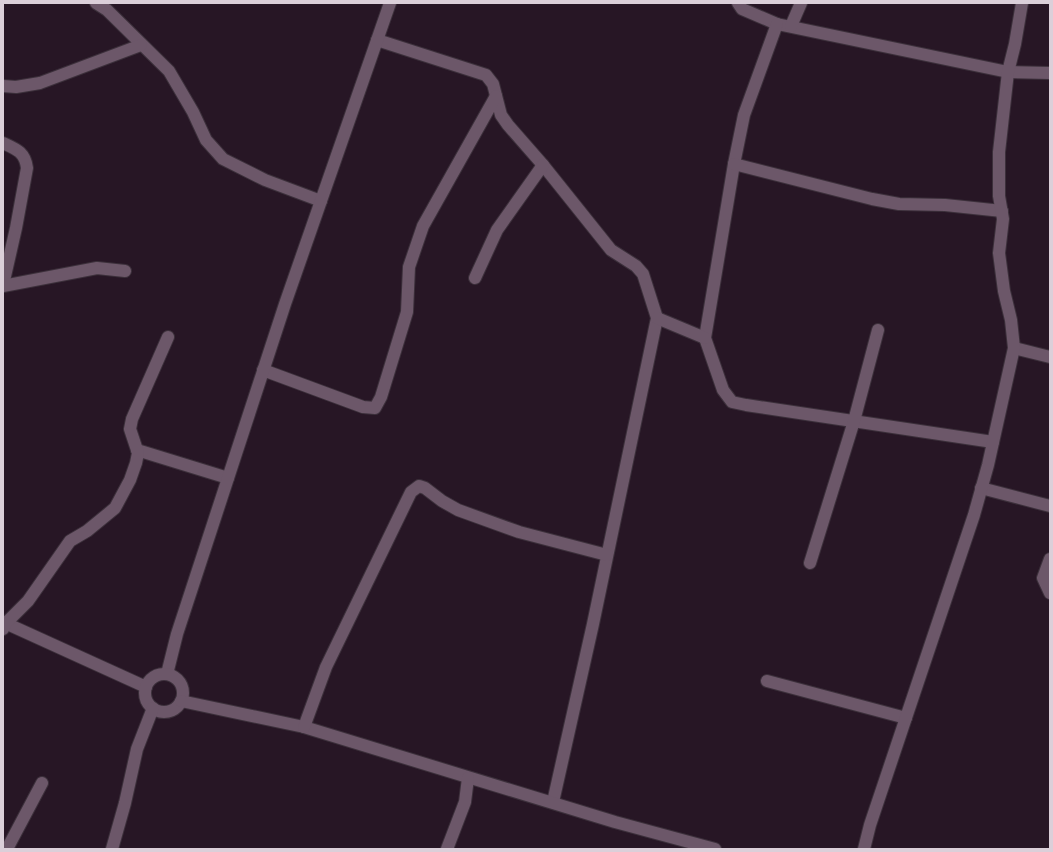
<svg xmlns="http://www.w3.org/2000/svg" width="1053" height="852" font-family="Lato,sans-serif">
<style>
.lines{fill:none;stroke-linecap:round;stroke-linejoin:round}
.minor-casing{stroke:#3c303b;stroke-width:14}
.minor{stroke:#6c5769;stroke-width:12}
</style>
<rect width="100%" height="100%" fill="#271625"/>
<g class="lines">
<g class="minor-casing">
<g id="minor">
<path d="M96 3 107 10 169 71 193 112 206 140 223 159 265 180 321 201"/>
<path d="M738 3 742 9 777 24 1008 72 1050 73"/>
<path d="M777 24 744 115 734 164 705 338 723 390 732 402 746 405 993 442"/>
<path d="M791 26 801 3"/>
<path d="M377 40 486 75 493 84 501 115 508 125 543 165 611 250 636 266 643 274 657 318 593 624 553 802"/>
<path d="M3 86 16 87 40 83 141 45"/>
<path d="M3 143C16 149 25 152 27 168L16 228 3 285"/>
<path d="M734 164 872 199 899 204 945 205 1002 211"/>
<path d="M475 278 497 230 543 165"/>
<path d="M3 286 97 268 125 271"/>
<path d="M657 318 705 338"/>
<path d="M1014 348 1050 357"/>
<path d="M263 370 363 407 375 408 381 397 407 312 409 267 423 226 496 96"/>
<path d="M137 450 228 478"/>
<path d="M981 488 1050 506"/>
<path d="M1050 559 1043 578 1050 593"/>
<path d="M810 563 854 421 878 330"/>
<path d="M3 622 146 687"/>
<path d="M3 629 6 623 28 601 70 541 87 531 115 508 130 480 136 463 138 453 130 429 132 419 168 337"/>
<path d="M167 674 177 634 285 304 390 3"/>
<circle cx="164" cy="693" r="19"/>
<path d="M767 681 906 718"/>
<path d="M181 701 304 727 615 822 715 849"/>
<path d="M304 727 326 667 411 492 419 486 425 488 442 501 458 510 519 532 607 555"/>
<path d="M7 849 42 783"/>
<path d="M112 849 125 803 137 749 153 708"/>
<path d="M447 849 465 802 468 778"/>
<path d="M864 849 870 825 974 515 988 465 1014 348 1011 320 1004 291 999 253 1003 219 999 196V152L1008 72 1015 44 1022 3"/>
</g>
</g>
<use href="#minor" class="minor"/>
</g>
<rect width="1053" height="852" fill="none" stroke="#dbcfd9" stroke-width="8"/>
</svg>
